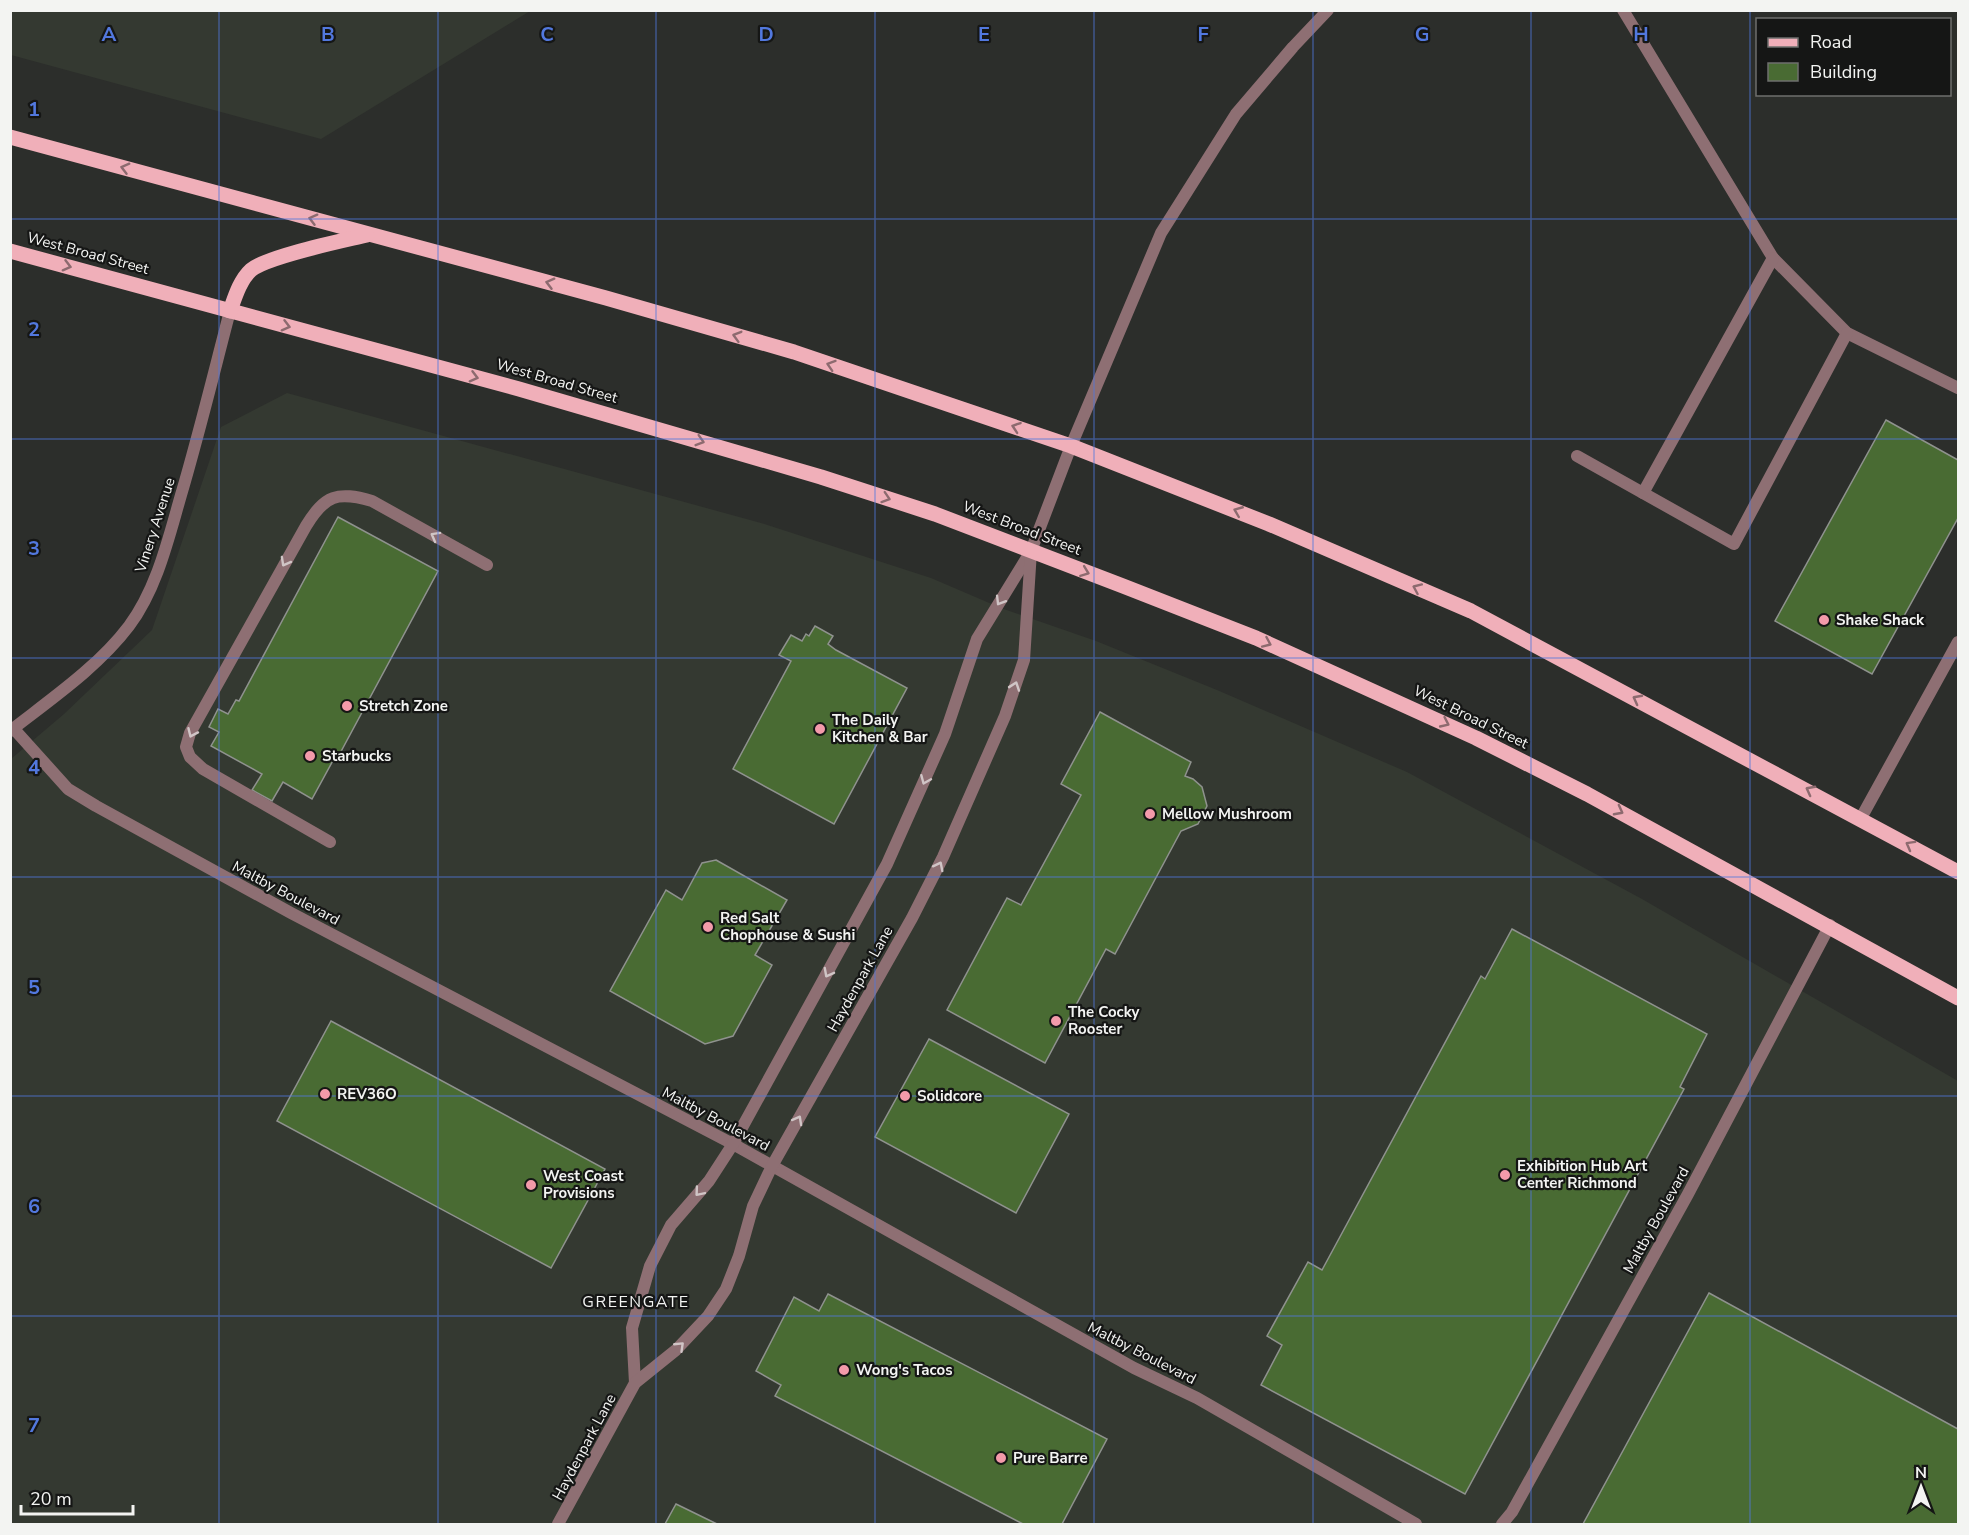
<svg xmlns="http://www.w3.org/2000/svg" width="1969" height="1535" font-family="'Nunito Sans',sans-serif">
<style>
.built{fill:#343931}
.building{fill:#496b33;stroke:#8f928e;stroke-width:1.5}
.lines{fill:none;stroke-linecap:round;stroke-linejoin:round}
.lane{stroke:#8e6f73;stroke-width:12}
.street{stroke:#8e6f73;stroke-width:12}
.primary{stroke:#f0afb9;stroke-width:15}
.oneway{stroke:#8d6a6f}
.oneway2{stroke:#d0c5c6}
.grid{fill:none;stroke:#5278de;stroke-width:1.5;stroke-opacity:0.55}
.poi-dot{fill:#f39aaa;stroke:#151615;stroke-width:2}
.labels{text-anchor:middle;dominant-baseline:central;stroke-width:4.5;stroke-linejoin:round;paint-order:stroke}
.street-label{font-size:15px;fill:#f3f4f2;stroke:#151615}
.poi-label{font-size:15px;font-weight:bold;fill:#f3f4f2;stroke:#151615;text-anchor:start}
.neighbourhood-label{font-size:16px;letter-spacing:1.5px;fill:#f3f4f2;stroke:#151615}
.grid-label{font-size:20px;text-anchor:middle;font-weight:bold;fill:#5278de;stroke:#151615;stroke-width:4.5;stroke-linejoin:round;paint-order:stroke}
</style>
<rect width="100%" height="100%" fill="#2c2e2b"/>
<g class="built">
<path d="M10 11 11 10 530 11 321 139 11 55Z"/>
<path d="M287 393 761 523 931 578 1001 608 1096 641 1217 690 1407 772 1642 899 1958 1081V1524H11V759L64 714 152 630 221 427Z"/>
</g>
<g class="building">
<path d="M1886 420 1958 460V518L1872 674 1775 621Z"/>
<path d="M338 517 438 571 338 757 336 755 312 799 283 782 272 801 252 790 262 774 211 746 219 732 209 727 218 709 228 714 236 700 239 701Z"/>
<path d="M815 626 833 636 828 644 836 650 907 688 834 824 733 769 791 661 779 655 791 635 802 641 806 634 809 636Z"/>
<path d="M1100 712 1191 762 1185 776 1193 779 1202 787 1207 806 1198 824 1181 831 1115 954 1106 949 1045 1063 947 1010 1007 898 1021 905 1081 795 1061 784Z"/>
<path d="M716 860 787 900 755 955 772 965 733 1036 705 1044 610 991 666 890 682 900 702 863Z"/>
<path d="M1512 929 1707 1034 1680 1087 1684 1089 1465 1494 1261 1385 1282 1345 1267 1336 1308 1262 1322 1270 1481 976 1485 979Z"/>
<path d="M331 1021 605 1169 551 1268 277 1121Z"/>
<path d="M929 1039 1069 1114 1016 1213 875 1137Z"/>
<path d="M1709 1293 1958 1429V1524H1583Z"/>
<path d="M828 1294 1107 1439 1062 1524H1023L775 1396 781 1385 756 1371 794 1297 819 1311Z"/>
<path d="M676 1504 717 1524H665Z"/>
</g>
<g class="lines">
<g class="lane">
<path d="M1623 10 1773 258 1847 333 1958 388"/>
<path d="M1071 446 1161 233 1236 114 1293 47 1328 10"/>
<path d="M1577 456 1734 544 1847 333"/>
<path d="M1643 493 1773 258"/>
<path d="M14 729 68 789 96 806 291 913 733 1144 1134 1368 1197 1398 1416 1524"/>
<path d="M1861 818 1958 642"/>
<path d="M330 842 203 769 190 757 186 747 190 733 306 526C325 495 337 491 372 501L487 565"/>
<path d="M1502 1524 1512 1512 1688 1194 1830 925"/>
</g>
<g class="street">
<path d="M10 731C51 699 98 667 129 626 157 588 168 540 181 495 199 434 214 372 230 311"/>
<path d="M635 1383 632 1328 650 1266 671 1225 709 1181 733 1144 887 864 945 734 977 639 1031 551 1071 446"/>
<path d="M558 1524 635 1383 676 1350 708 1316 726 1289 739 1256 753 1206 772 1166 912 918 943 857 1005 716 1024 660 1031 551"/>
</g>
<g class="primary">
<path d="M10 137 606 298 794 352 1071 446 1269 524 1471 611 1958 872"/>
<path d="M10 251 519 389 821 477 935 514 1123 586 1256 638 1476 738 1587 794 1958 998"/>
<path d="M230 311C235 297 240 280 251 270 268 256 342 241 367 235"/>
</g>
</g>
<defs><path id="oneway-chevron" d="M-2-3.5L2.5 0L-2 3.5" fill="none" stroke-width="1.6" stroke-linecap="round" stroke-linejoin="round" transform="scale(1.5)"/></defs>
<g class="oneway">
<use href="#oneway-chevron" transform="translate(125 168) rotate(-165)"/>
<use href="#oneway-chevron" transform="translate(313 219) rotate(-165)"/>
<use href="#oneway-chevron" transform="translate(67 266) rotate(15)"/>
<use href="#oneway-chevron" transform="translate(550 283) rotate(-165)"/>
<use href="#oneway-chevron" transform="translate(286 326) rotate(15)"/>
<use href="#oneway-chevron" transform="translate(737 336) rotate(-164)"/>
<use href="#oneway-chevron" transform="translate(831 365) rotate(-162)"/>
<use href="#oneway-chevron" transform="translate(474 377) rotate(15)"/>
<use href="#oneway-chevron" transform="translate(1016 427) rotate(-161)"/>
<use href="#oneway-chevron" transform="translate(700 441) rotate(17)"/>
<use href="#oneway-chevron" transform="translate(886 498) rotate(18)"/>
<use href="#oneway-chevron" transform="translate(1238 511) rotate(-158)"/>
<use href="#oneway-chevron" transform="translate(1085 572) rotate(21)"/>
<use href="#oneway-chevron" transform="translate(1417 588) rotate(-156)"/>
<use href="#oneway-chevron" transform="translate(1267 643) rotate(24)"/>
<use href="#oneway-chevron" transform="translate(1637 699) rotate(-152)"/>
<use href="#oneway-chevron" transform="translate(1445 723) rotate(25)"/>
<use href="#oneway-chevron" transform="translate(1810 790) rotate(-152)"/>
<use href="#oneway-chevron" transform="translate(1619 811) rotate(28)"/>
<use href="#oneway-chevron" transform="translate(1910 845) rotate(-151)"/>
</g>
<g class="oneway2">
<use href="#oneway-chevron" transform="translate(435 536) rotate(-151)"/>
<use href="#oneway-chevron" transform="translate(285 562) rotate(119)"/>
<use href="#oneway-chevron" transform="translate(1000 601) rotate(121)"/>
<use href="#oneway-chevron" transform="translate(1015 686) rotate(-71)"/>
<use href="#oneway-chevron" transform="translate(192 733) rotate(114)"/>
<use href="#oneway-chevron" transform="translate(925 780) rotate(113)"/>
<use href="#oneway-chevron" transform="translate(939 866) rotate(-63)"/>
<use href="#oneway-chevron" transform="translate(828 973) rotate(118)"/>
<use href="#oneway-chevron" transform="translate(798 1120) rotate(-61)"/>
<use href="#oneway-chevron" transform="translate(699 1192) rotate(130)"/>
<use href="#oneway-chevron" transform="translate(680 1346) rotate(-44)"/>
</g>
<path class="grid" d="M219 10V1524M438 10V1524M656 10V1524M875 10V1524M1094 10V1524M1313 10V1524M1531 10V1524M1750 10V1524M10 219H1958M10 439H1958M10 658H1958M10 877H1958M10 1096H1958M10 1316H1958"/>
<g class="poi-dot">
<circle cx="1824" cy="620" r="6"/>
<circle cx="347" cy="706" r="6"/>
<circle cx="820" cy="729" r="6"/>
<circle cx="310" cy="756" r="6"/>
<circle cx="1150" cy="814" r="6"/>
<circle cx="708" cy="927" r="6"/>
<circle cx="1056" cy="1021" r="6"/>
<circle cx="325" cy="1094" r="6"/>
<circle cx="905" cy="1096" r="6"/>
<circle cx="1505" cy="1175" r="6"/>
<circle cx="531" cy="1185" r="6"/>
<circle cx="844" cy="1370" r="6"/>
<circle cx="1001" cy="1458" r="6"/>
</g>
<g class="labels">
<g class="street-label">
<text transform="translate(88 253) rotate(15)">West Broad Street</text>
<text transform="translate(557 381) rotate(16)">West Broad Street</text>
<text transform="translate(155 525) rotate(-72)">Vinery Avenue</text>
<text transform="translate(1022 528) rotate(21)">West Broad Street</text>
<text transform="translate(1471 717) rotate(26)">West Broad Street</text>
<text transform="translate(286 893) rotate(28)">Maltby Boulevard</text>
<text transform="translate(860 979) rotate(-61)">Haydenpark Lane</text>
<text transform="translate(716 1119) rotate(28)">Maltby Boulevard</text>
<text transform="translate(1656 1220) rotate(-61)">Maltby Boulevard</text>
<text transform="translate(1142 1353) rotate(27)">Maltby Boulevard</text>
<text transform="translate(584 1447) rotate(-62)">Haydenpark Lane</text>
</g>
<g class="poi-label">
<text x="1836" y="620">Shake Shack</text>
<text x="359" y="706">Stretch Zone</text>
<text x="832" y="720">The Daily<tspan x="832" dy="17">Kitchen &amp; Bar</tspan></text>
<text x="322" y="756">Starbucks</text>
<text x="1162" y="814">Mellow Mushroom</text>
<text x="720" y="918">Red Salt<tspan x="720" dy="17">Chophouse &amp; Sushi</tspan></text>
<text x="1068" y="1012">The Cocky<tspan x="1068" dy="17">Rooster</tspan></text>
<text x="337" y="1094">REV36O</text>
<text x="917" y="1096">Solidcore</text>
<text x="1517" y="1166">Exhibition Hub Art<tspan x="1517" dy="17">Center Richmond</tspan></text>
<text x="543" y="1176">West Coast<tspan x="543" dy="17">Provisions</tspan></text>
<text x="856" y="1370">Wong's Tacos</text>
<text x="1013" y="1458">Pure Barre</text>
</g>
<g class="neighbourhood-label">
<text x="636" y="1302">GREENGATE</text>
</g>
</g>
<g class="grid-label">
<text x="109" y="41">A</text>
<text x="328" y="41">B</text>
<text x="547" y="41">C</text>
<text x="766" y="41">D</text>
<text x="984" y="41">E</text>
<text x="1203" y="41">F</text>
<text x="1422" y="41">G</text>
<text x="1641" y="41">H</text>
<text x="34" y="116">1</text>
<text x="34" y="336">2</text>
<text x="34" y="555">3</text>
<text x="34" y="774">4</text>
<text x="34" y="994">5</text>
<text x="34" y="1213">6</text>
<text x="34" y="1432">7</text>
</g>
<rect width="1969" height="1535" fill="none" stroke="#f3f4f2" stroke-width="24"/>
<rect x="1756" y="18" width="195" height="78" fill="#151615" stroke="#6e6f6d" stroke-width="1.5"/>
<rect x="1768" y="38" width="30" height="9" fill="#f0afb9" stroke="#6e6f6d" stroke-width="1.5"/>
<text x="1810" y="48" font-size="18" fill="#f3f4f2">Road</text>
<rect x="1768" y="63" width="30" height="18" fill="#496b33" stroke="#6e6f6d" stroke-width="1.5"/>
<text x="1810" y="78" font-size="18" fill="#f3f4f2">Building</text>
<g transform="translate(1921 1487)" stroke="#151615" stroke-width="4.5" paint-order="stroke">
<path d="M0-4.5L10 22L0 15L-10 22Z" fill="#f3f4f2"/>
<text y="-9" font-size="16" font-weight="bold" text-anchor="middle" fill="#f3f4f2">N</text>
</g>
<path d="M21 1505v9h112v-9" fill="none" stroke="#f3f4f2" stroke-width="3"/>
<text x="30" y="1505" font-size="18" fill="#f3f4f2" stroke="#151615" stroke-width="4.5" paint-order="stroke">20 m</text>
</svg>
